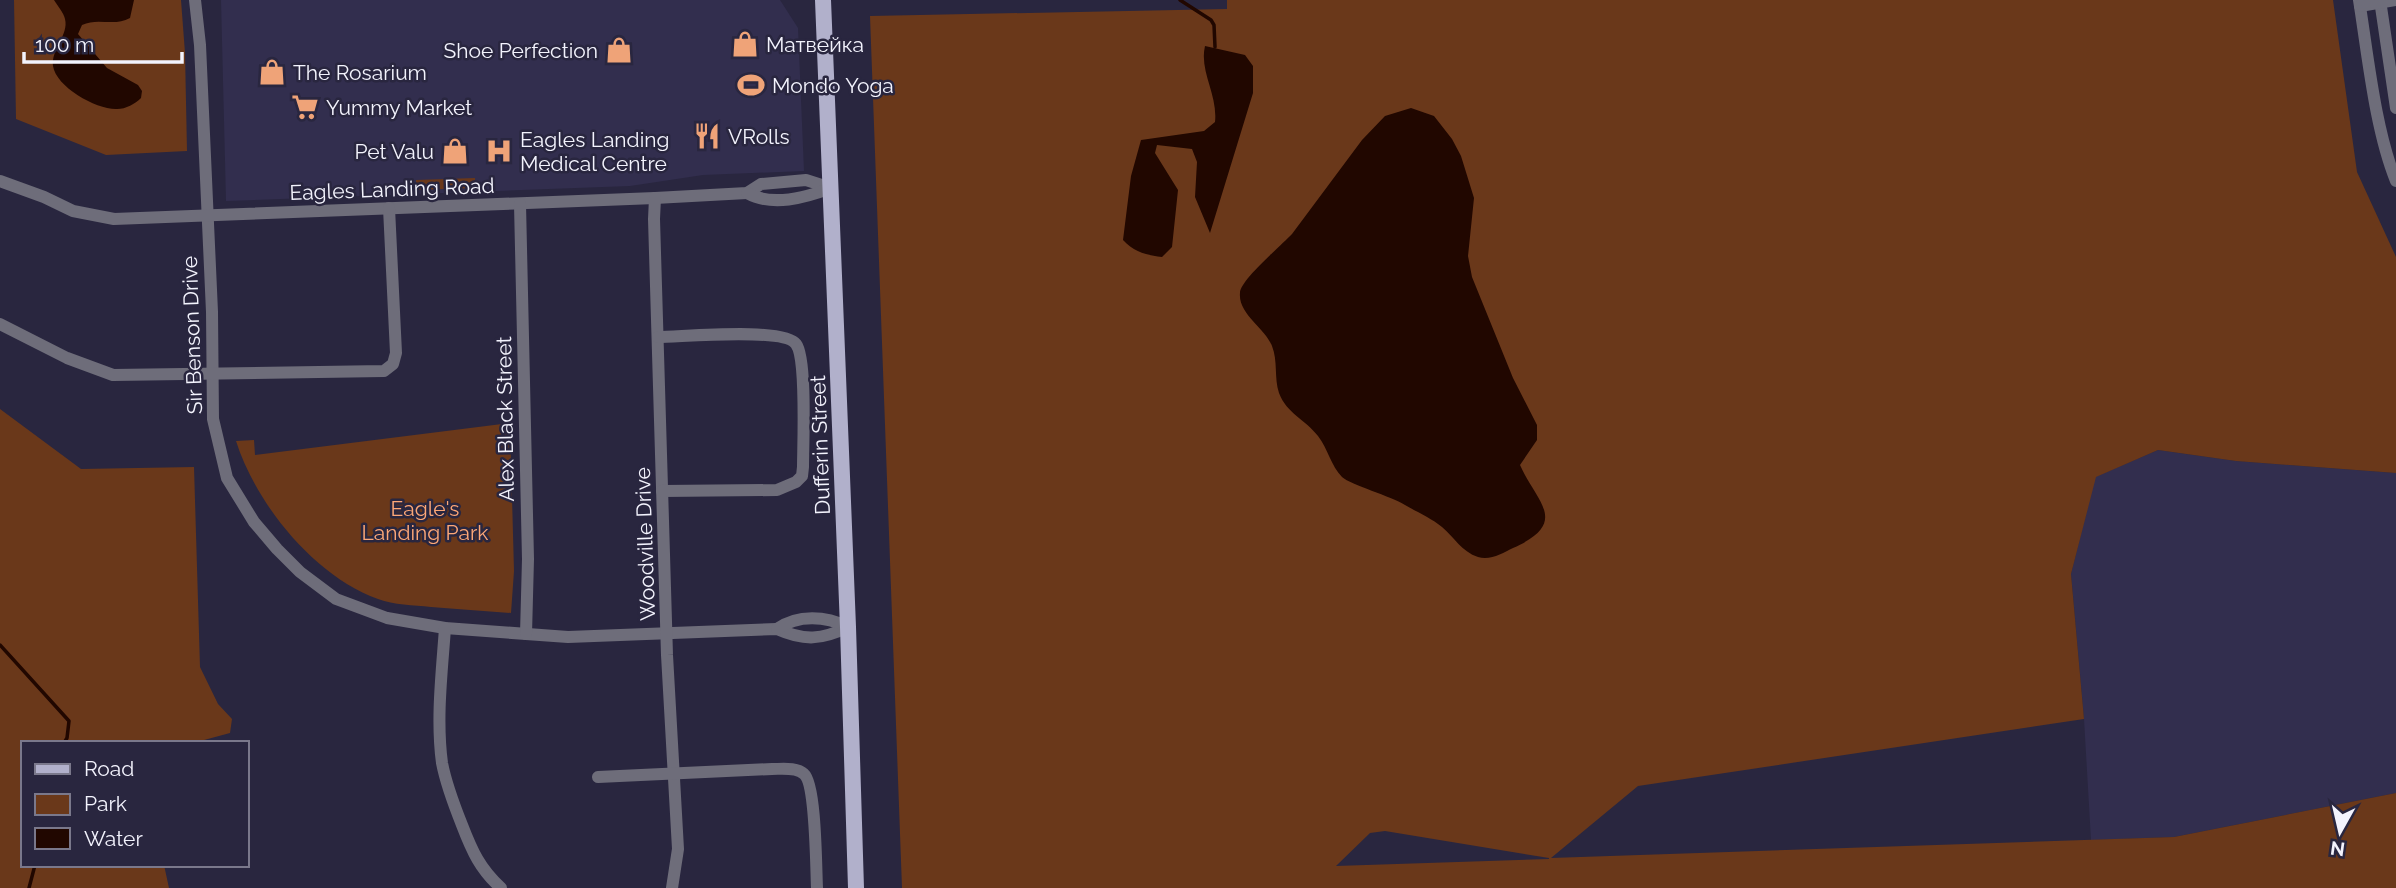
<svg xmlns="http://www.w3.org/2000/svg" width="2396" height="888" font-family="Raleway,sans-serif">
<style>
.built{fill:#322e4e}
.green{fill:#6a381a;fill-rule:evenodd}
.water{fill:#210700}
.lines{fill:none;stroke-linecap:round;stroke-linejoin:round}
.stream{stroke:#210700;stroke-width:3.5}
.minor{stroke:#6e6d7a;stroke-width:12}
.major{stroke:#b1b0cb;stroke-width:16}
.labels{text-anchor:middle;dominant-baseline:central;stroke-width:5;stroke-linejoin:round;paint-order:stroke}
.poi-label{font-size:21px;fill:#f3f3fd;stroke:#29263f;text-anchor:start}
.street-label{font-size:21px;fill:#f3f3fd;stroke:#29263f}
.park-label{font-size:21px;fill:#fda777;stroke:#29263f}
</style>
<rect width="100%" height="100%" fill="#29263f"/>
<g class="built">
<path d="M221 0H780L798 28 804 171 703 175 630 186 226 201Z"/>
<path d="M2158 450 2236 461 2396 473V793L2174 837 2091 840 2084 719 2071 574 2095 477Z"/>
</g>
<g class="green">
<path d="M14 0H181L185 53 187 151 106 155 16 119Z"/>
<path d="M1227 0H2333L2357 172 2396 257V473L2236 461 2158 450 2096 477 2071 574 2084 719 1638 786 1551 858 2174 837 2396 793V888H902L870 16 1227 9ZM1385 831 1549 858V859L1336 866 1370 833Z"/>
<path d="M475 178V188L416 190V180Z"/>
<path d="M0 409 81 469 194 467 200 667 218 704 232 719 230 733 193 743H23V865H164L169 888H0Z"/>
<path d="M510 423 514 571 511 613C484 611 457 609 431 607 413 605 394 605 378 599 314 576 256 504 236 441L254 440 255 455Z"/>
</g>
<g class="water">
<path d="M54 0H134L130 18C114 27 98 17 82 25L78 34 107 68 138 85 142 91 141 98C135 104 126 109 117 109 97 110 56 87 53 66 51 49 69 35 65 19 64 13 57 5 54 0Z"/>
<path d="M1205 46 1245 55 1253 66V93L1210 233 1195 197 1197 162 1192 149 1157 145 1155 153 1178 190 1172 247 1162 257C1146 255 1134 252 1123 240L1131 176 1141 140 1204 131 1215 122C1218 95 1199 71 1205 46Z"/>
<path d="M1411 108 1434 116 1452 139 1461 156 1474 198 1468 256 1472 277 1513 378 1537 425V440L1520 465C1536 502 1571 522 1513 548 1503 553 1490 561 1478 557 1462 552 1454 537 1442 527 1431 518 1417 512 1405 505 1391 496 1351 485 1342 477 1331 466 1328 449 1318 436 1305 419 1287 414 1279 393 1274 378 1278 361 1272 346 1265 328 1238 314 1240 293 1240 280 1282 245 1292 234L1362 140 1385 116Z"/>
</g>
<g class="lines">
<g class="stream">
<path d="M1180 0 1211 20 1214 25 1215 47"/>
<path d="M0 645 69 721 67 738 64 743"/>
<path d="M29 888 35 865"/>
</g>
<g class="minor">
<path d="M195 0 200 45 212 312 213 419 227 478 254 522 277 549 300 572 336 599 387 618 445 628 568 637 777 629C804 641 822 640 848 627"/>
<path d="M2359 0C2368 56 2375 129 2396 181"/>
<path d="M2380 0 2396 108"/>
<path d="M2360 6 2396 0"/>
<path d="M0 181 44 197 73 211 114 219 655 198 747 193 761 184 806 180 831 188"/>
<path d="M747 193C772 207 805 198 831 188"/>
<path d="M655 198 654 219 667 655 678 849 672 888"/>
<path d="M520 204 528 559 526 634"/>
<path d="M0 324 67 358 113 375 384 371 393 364 396 353 389 208"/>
<path d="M658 337C682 337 784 327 796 344 807 358 803 445 803 467L802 476 796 482 777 490 662 491"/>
<path d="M445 628C442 671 436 719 442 763 446 784 454 805 462 825 472 851 480 869 501 888"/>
<path d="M777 629C798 614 826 616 848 627"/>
<path d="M598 777 772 769C782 769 797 767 804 774 816 784 816 869 817 888"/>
</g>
<path class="major" d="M823 0 848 627 856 888"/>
</g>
<defs>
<g id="shop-bare" transform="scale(2.1)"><path d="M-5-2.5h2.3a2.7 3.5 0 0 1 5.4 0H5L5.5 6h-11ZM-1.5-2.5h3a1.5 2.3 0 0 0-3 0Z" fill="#efa378" stroke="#29263f" stroke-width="2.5" paint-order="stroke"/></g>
<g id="stadium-bare" transform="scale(2.1)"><path d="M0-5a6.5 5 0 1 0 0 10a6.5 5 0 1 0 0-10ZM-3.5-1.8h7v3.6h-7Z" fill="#efa378" stroke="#29263f" stroke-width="2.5" paint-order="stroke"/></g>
<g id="supermarket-bare" transform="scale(2.1)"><path d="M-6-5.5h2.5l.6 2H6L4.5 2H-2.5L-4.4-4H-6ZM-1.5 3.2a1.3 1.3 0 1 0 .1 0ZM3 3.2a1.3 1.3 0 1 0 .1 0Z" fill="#efa378" stroke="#29263f" stroke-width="2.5" paint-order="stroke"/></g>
<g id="restaurant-bare" transform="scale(2.1)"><path d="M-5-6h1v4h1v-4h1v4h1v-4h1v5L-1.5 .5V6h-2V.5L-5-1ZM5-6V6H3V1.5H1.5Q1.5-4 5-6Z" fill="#efa378" stroke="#29263f" stroke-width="2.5" paint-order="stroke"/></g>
<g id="hospital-bare" transform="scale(2.1)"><path d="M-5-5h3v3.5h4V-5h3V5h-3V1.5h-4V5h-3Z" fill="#efa378" stroke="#29263f" stroke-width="2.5" paint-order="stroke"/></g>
</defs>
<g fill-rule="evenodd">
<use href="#shop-bare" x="745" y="44"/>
<use href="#shop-bare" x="619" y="50"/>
<use href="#shop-bare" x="272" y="72"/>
<use href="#stadium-bare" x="751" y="85"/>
<use href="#supermarket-bare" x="305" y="107"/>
<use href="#restaurant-bare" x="707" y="136"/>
<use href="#shop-bare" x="455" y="151"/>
<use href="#hospital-bare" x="499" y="151"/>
</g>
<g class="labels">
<g class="poi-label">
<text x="766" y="44">Матвейка</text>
<text x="598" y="50" text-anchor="end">Shoe Perfection</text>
<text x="293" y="72">The Rosarium</text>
<text x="772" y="85">Mondo Yoga</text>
<text x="326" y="107">Yummy Market</text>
<text x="728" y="136">VRolls</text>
<text x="520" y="139">Eagles Landing<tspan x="520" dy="24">Medical Centre</tspan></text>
<text x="434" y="151" text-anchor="end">Pet Valu</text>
</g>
<g class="street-label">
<text transform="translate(392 189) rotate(-2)">Eagles Landing Road</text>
<text transform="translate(192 335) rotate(-92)">Sir Benson Drive</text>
<text transform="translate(505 419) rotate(-91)">Alex Black Street</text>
<text transform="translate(820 445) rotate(-92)">Dufferin Street</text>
<text transform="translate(645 544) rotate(-92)">Woodville Drive</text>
</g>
<g class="park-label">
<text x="425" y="508">Eagle's<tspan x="425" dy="24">Landing Park</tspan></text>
</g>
</g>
<rect x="21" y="741" width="228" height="126" fill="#29263f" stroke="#7a788b" stroke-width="2"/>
<rect x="35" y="764" width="35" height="10" fill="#b1b0cb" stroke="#7a788b" stroke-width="2"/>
<text x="84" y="776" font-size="21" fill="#f3f3fd">Road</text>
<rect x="35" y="794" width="35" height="21" fill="#6a381a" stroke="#7a788b" stroke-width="2"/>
<text x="84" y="811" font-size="21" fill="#f3f3fd">Park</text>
<rect x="35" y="828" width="35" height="21" fill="#210700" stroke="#7a788b" stroke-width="2"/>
<text x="84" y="846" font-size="21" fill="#f3f3fd">Water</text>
<g transform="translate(2340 832) rotate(188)" stroke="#29263f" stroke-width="5" paint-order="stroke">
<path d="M0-5L12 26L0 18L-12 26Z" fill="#f3f3fd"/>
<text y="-10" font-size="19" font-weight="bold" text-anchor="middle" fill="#f3f3fd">N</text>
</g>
<path d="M24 52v10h158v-10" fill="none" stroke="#f3f3fd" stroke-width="3.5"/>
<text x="35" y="52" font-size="21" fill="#f3f3fd" stroke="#29263f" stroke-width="5" paint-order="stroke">100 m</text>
</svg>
